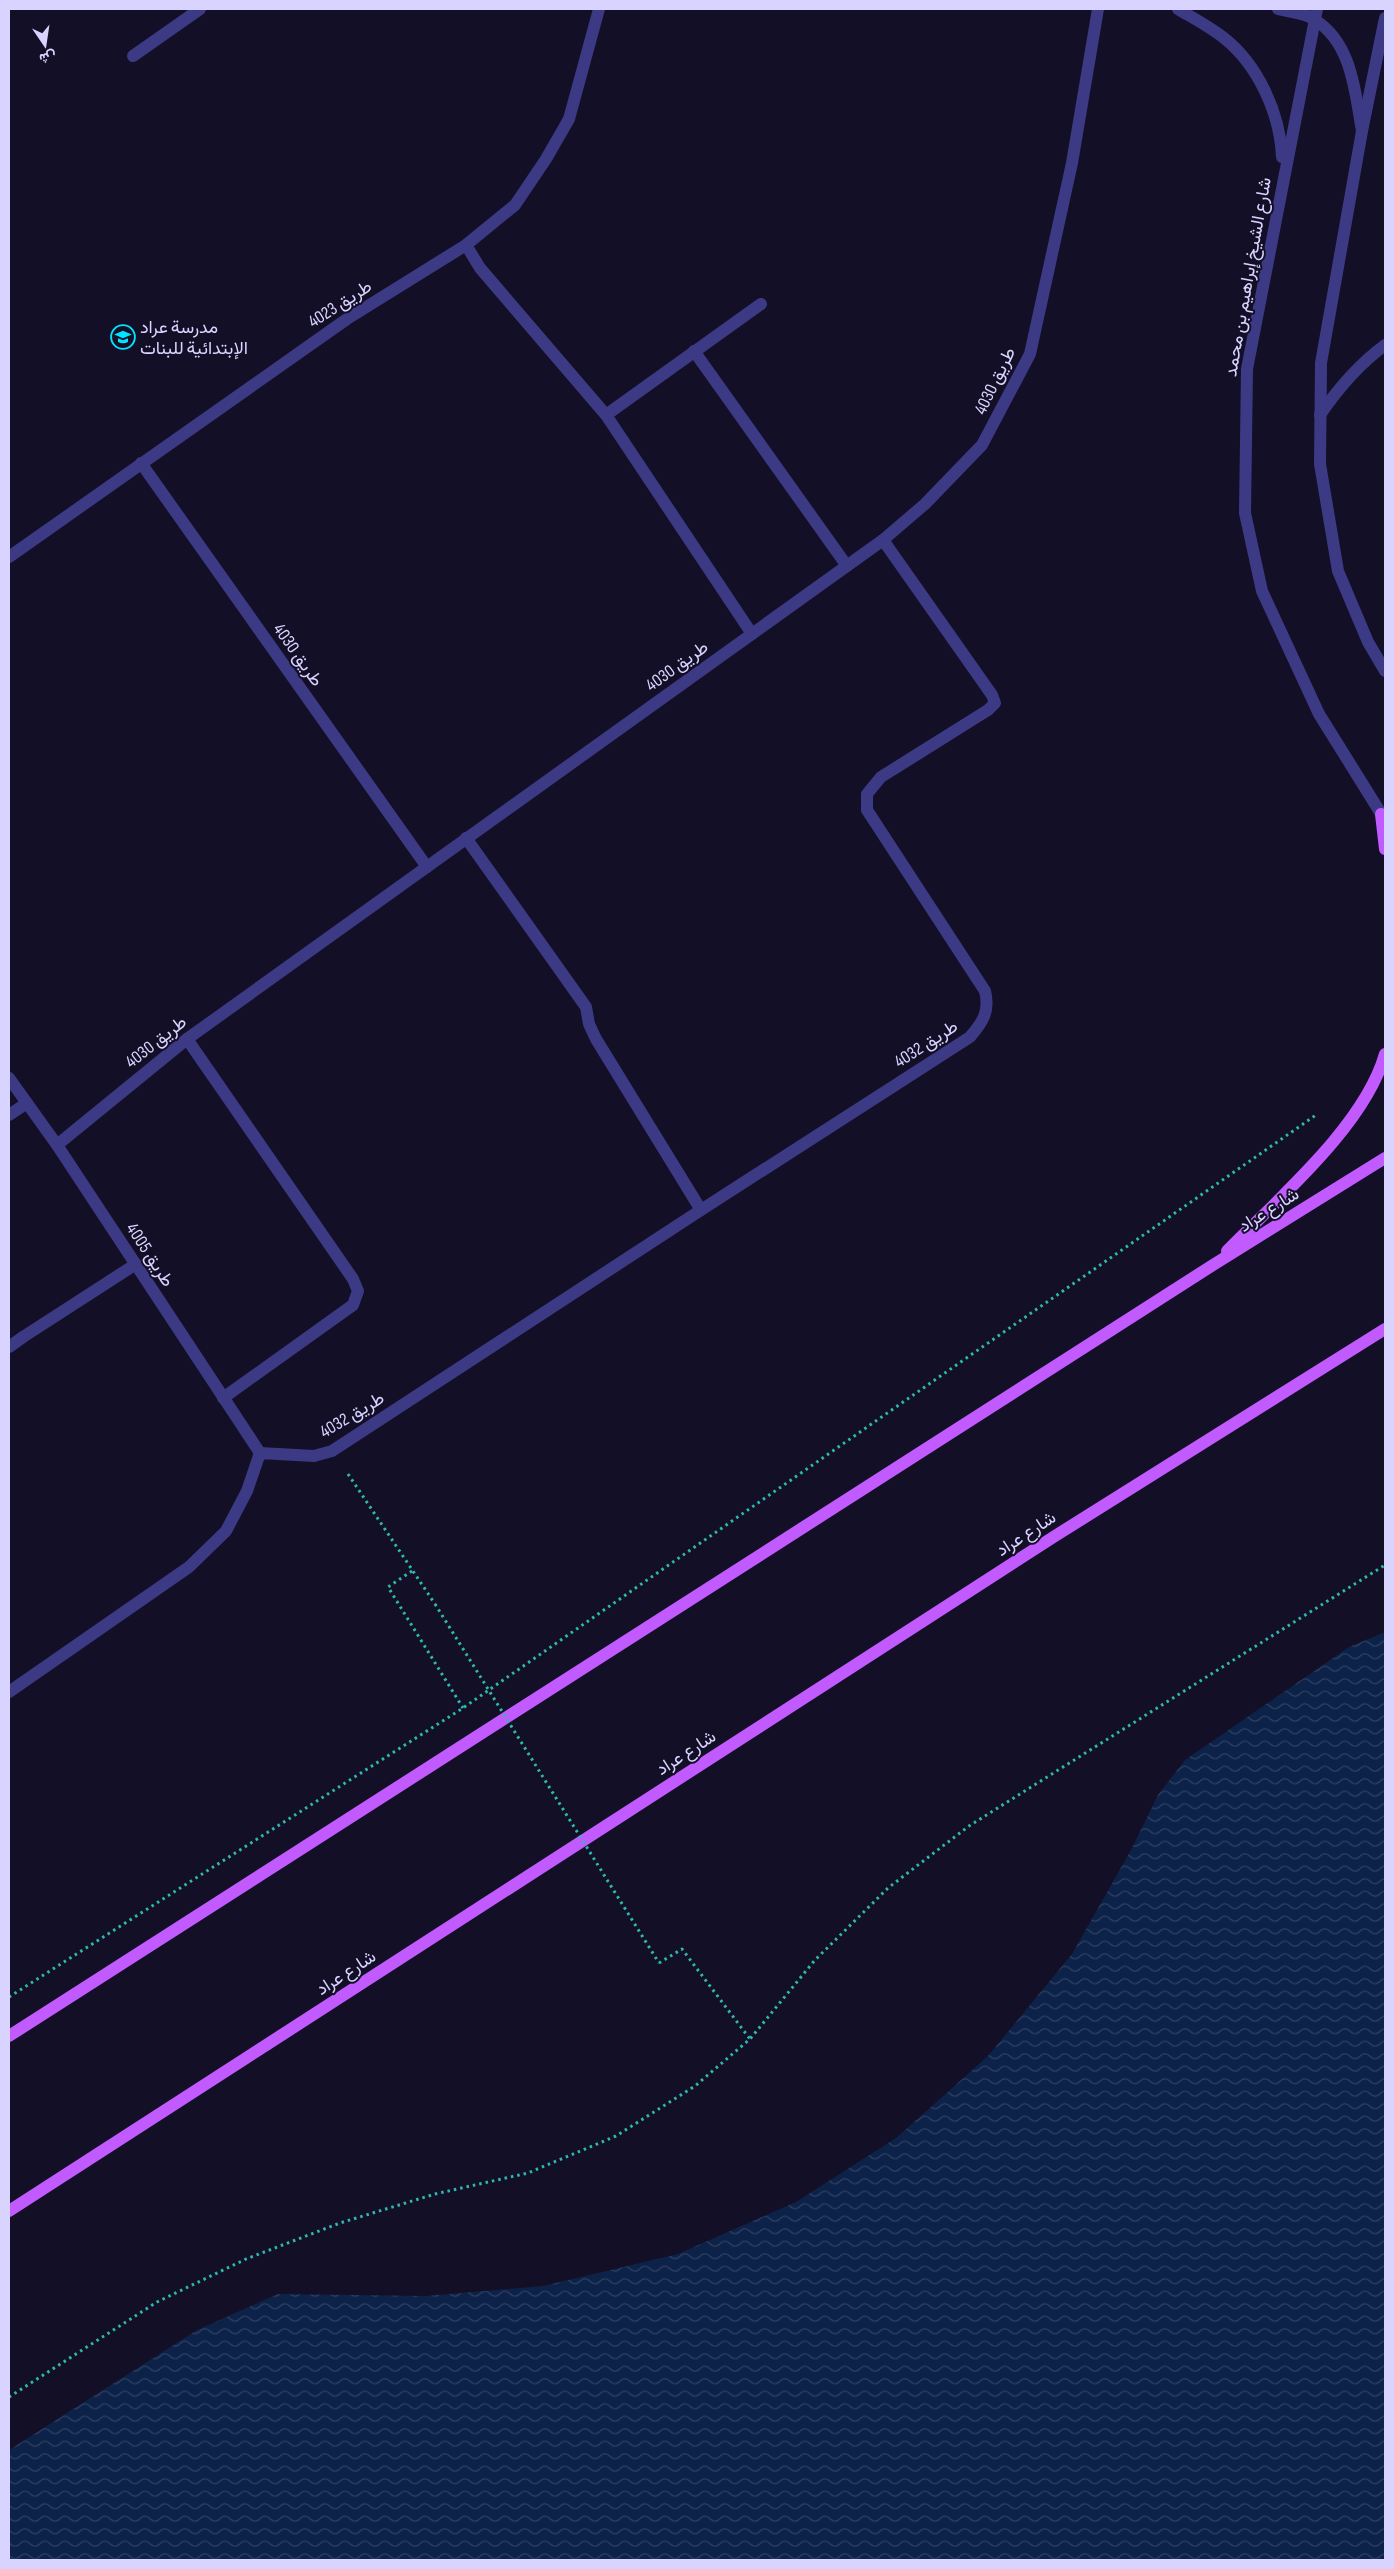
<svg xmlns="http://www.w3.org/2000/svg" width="1394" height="2569" font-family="'Sofia Sans Condensed',Vazirmatn,sans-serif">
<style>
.water{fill:url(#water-waves)}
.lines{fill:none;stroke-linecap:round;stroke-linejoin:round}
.path{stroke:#2fb8b0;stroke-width:3;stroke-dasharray:2.5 4;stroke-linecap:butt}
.service{stroke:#3d3a85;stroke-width:12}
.minor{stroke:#3d3a85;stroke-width:12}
.tertiary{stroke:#3d3a85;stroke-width:12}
.primary{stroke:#c25bff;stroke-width:12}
.path-bridge{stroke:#2fb8b0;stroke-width:3;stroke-dasharray:2.5 4;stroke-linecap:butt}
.labels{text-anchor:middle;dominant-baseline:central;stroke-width:4;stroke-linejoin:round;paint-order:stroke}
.street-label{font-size:18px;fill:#d9d4ff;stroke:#130f26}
.poi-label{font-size:18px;fill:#d9d4ff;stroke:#130f26;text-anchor:start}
</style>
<defs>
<pattern id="water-waves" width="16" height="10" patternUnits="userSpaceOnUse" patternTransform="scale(1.25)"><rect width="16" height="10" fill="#0c2248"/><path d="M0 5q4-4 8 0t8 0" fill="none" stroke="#2f4163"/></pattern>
</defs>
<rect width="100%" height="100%" fill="#130f26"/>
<path class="water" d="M1385 1632V2560H9V2450L197 2330 278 2294 426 2296 543 2286 678 2254 796 2202 896 2138 988 2056 1072 1954 1131 1850 1158 1795 1185 1760 1349 1647Z"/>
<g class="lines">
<g class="path">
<path d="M348 1474 435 1604"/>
<path d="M412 1571 388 1587 463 1708"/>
<path d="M659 1963 682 1949 750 2039"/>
<path d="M9 1997 463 1708 1316 1115"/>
<path d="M9 2397 157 2302 246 2259 340 2223 435 2194 528 2173 616 2136 695 2086 750 2039 815 1960 888 1888 969 1826 1385 1565"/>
</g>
<g class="service">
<path d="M133 56 200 9"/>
<path d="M694 351 847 566"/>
<path d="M1320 415C1339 387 1358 365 1385 345"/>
<path d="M23 1337 136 1264"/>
</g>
<g class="minor">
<path d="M1278 9C1289 12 1306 13 1315 20 1352 43 1355 92 1362 131"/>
<path d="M466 245 480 268 606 415 752 634"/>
<path d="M606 415 761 304"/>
<path d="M141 463 427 867"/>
<path d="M9 557 347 319 466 245 515 205 546 159 569 119 599 9"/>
<path d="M466 838 586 1007 589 1024 596 1039 701 1210"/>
<path d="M187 1039 353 1279 358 1291 353 1305 223 1398"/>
<path d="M9 1115 27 1103"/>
<path d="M57 1145 187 1039 883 540 925 504 982 445 1030 354 1072 163 1098 9"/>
<path d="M9 1347 23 1337"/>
<path d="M9 1692 189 1567 226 1531 247 1491 260 1453 314 1456 332 1451 701 1210 970 1037C983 1022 990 1011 985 991L867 810V794L881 777 988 710 995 703 992 695 883 540"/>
</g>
<g class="tertiary">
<path d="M1178 9C1193 18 1210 27 1224 38 1258 65 1280 113 1282 157"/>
<path d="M1317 9 1247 369 1245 513 1262 591 1319 714 1385 820"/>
<path d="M1385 18 1362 131 1321 363 1320 464 1338 571 1368 642 1385 671"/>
<path d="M9 1078 57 1145 260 1453"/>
</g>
<g class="primary">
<path d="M1381 814 1385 849"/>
<path d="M1227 1251C1279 1198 1365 1125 1385 1054"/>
<path d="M9 2036 1213 1265 1385 1158"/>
<path d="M9 2211 1055 1536 1385 1329"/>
</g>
<path class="path-bridge" d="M435 1604 659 1963"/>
</g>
<defs>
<g id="school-ring" transform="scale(1.25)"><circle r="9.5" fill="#130f26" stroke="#00e5ff" stroke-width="1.5"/><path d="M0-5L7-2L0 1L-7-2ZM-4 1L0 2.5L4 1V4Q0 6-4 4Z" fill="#00e5ff"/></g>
</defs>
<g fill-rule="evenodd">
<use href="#school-ring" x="123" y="337"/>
</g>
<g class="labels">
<g class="street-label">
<text transform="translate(1248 277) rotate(-80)">شارع الشيخ إبراهيم بن محمد</text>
<text transform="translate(340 304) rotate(-33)">طريق 4023</text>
<text transform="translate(995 381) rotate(-64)">طريق 4030</text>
<text transform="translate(298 655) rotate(55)">طريق 4030</text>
<text transform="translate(677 666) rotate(-36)">طريق 4030</text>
<text transform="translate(156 1042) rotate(-38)">طريق 4030</text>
<text transform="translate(926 1044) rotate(-33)">طريق 4032</text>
<text transform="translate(1269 1210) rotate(-32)">شارع عراد</text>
<text transform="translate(150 1255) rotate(57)">طريق 4005</text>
<text transform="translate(352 1415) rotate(-31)">طريق 4032</text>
<text transform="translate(1026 1534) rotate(-33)">شارع عراد</text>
<text transform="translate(686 1753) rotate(-33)">شارع عراد</text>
<text transform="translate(346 1973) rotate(-33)">شارع عراد</text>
</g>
<g class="poi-label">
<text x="140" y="327">مدرسة عراد<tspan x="140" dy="21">الإبتدائية للبنات</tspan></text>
</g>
</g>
<rect width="1394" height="2569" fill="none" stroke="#d9d4ff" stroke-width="20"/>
<g transform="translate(45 45) rotate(167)" stroke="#130f26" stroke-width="4" paint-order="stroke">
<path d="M0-4L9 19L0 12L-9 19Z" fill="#d9d4ff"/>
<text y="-8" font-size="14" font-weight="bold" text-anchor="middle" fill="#d9d4ff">ش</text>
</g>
</svg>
